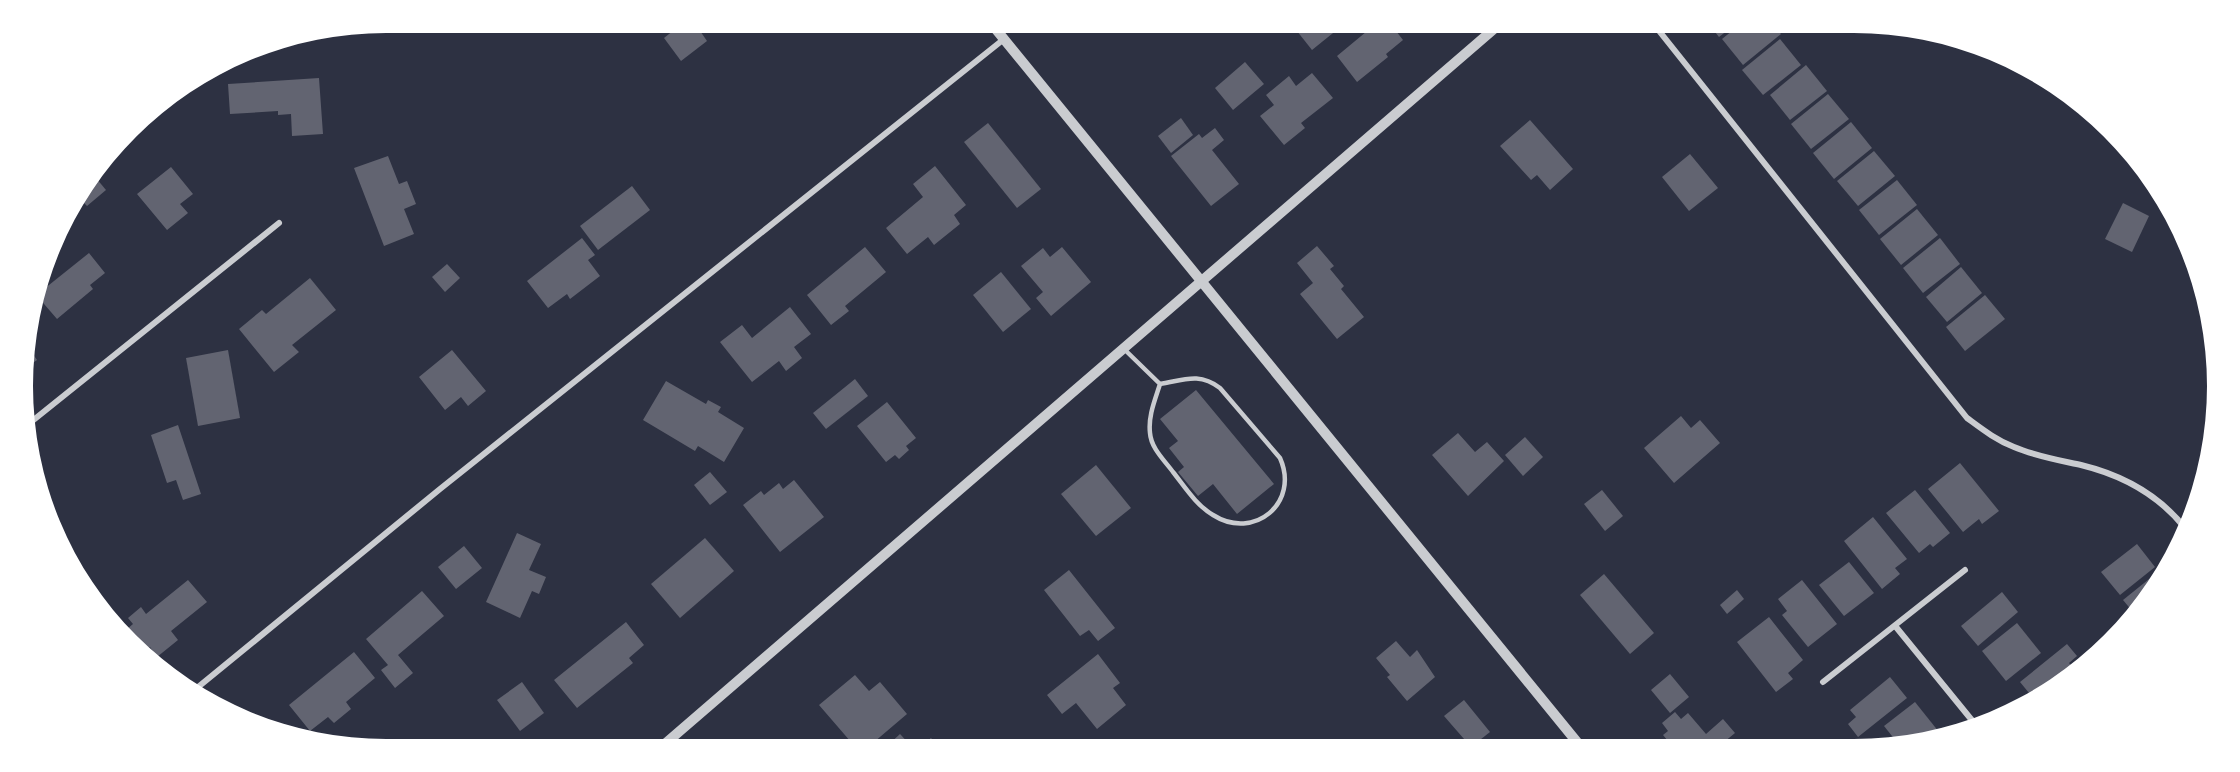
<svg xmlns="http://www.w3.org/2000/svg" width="2240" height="772" font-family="'Open Sans',sans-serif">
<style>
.building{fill:#626471}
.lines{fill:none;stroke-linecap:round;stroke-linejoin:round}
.service{stroke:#caccd0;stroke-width:4.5}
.minor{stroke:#caccd0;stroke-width:6}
.tertiary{stroke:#caccd0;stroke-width:10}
</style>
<rect width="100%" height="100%" fill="#2d3142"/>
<g class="building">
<path d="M684 22H694L707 41 681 61 664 38Z"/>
<path d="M1298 22H1333L1338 29 1312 50 1293 26Z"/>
<path d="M1378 22H1389L1403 40 1386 54 1388 57 1357 82 1337 56Z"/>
<path d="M1707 22H1738L1719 37Z"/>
<path d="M1743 22H1771L1781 34 1743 65 1722 39Z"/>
<path d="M1780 39 1801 65 1763 95 1742 70Z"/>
<path d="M1245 62 1264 84 1233 110 1215 88Z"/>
<path d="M1806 65 1827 91 1790 120 1770 95Z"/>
<path d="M1312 73 1333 98 1301 123 1305 128 1284 145 1260 116 1274 105 1266 95 1289 76 1296 86Z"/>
<path d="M319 78 323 134 292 136 291 114 278 115V111L230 114 228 84Z"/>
<path d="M1828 94 1849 119 1811 149 1791 124Z"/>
<path d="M1181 118 1193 135 1171 153 1158 136Z"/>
<path d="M1530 120 1573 169 1550 190 1537 175 1531 180 1500 146Z"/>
<path d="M1851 122 1872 148 1834 179 1813 153Z"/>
<path d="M988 123 1041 189 1017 208 964 142Z"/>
<path d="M1215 128 1224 140 1212 150 1239 184 1211 206 1171 156 1199 134 1202 138Z"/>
<path d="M1874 151 1895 176 1858 206 1837 181Z"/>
<path d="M1690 154 1718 188 1689 211 1662 177Z"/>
<path d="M388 156 399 184 407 181 416 204 404 209 414 234 384 246 354 168Z"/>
<path d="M935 166 966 205 954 215 960 224 934 245 928 237 907 254 886 228 923 197 913 184Z"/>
<path d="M171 167 193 194 180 204 188 213 167 230 137 194Z"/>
<path d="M96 178 106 190 87 206 80 199Z"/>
<path d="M1897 180 1917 205 1879 235 1859 210Z"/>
<path d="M632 186 650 210 598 250 580 226Z"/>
<path d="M2123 203 2149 216 2132 252 2105 239Z"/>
<path d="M1917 209 1938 235 1901 265 1880 239Z"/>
<path d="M582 238 595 255 588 260 600 276 570 299 567 294 548 308 527 281Z"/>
<path d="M1940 238 1960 264 1923 293 1903 268Z"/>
<path d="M1317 246 1334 266 1330 269 1344 286 1341 289 1364 317 1337 339 1300 294 1313 283 1297 263Z"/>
<path d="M865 247 886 272 845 306 849 311 831 325 807 295Z"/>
<path d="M1062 247 1091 282 1051 316 1036 298 1043 292 1021 266 1043 248 1050 257Z"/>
<path d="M89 253 105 273 90 285 93 289 57 319 38 297 39 293Z"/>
<path d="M447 264 460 278 445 292 432 277Z"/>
<path d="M1961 267 1982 293 1947 322 1926 297Z"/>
<path d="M1001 272 1031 309 1003 332 973 295Z"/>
<path d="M310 278 336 310 292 345 299 352 274 372 239 329 262 310 266 314Z"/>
<path d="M1985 295 2005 319 1965 351 1946 327Z"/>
<path d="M790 307 811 334 794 347 802 358 786 371 779 361 752 382 720 342 742 325 752 338Z"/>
<path d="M26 344 37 360 27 367Z"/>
<path d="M228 350 240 418 198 426 186 358Z"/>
<path d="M452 350 486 391 468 406 461 397 445 410 419 377Z"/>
<path d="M855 379 868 396 826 429 813 413Z"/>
<path d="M666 381 706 404 708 400 721 407 718 412 744 428 724 462 698 446 695 451 643 420Z"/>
<path d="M1196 390 1274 484 1237 514 1213 484 1198 496 1178 472 1184 467 1169 448 1178 441 1160 419Z"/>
<path d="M887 402 916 438 906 446 909 450 899 459 895 455 886 462 857 426Z"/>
<path d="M1681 416 1691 428 1700 420 1720 443 1674 483 1644 448Z"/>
<path d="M178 425 201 494 183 500 176 480 167 483 151 435Z"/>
<path d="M1458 433 1475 452 1487 442 1504 461 1468 496 1432 455Z"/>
<path d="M1525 437 1543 457 1523 476 1505 455Z"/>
<path d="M1960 463 1999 511 1982 524 1979 519 1963 532 1928 489Z"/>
<path d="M1096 465 1131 508 1096 536 1061 494Z"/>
<path d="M710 472 727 492 710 505 694 485Z"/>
<path d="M794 480 824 517 780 552 743 505 761 491 764 495 779 483 783 489Z"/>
<path d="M1602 490 1623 516 1605 531 1584 504Z"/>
<path d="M1915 490 1950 533 1933 547 1930 544 1919 553 1886 513Z"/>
<path d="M1873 517 1907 559 1895 568 1900 574 1882 589 1844 541Z"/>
<path d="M517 533 541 544 529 570 546 577 539 594 532 591 520 618 486 602Z"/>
<path d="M705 538 734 571 680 618 651 584Z"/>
<path d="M2137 544 2155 567 2120 595 2101 572Z"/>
<path d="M464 546 482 568 456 589 438 567Z"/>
<path d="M1849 562 1874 593 1844 616 1819 585Z"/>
<path d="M1069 570 1115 628 1098 641 1089 630 1080 636 1044 590Z"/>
<path d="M2159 571 2163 575 2133 612 2123 600Z"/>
<path d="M1604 574 1654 633 1630 654 1580 595Z"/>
<path d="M188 580 207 602 171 631 178 640 157 657 150 647 146 650 126 630 133 624 128 618 141 607 146 614Z"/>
<path d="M1802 580 1837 624 1808 647 1782 615 1787 611 1778 599Z"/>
<path d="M1737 590 1744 599 1727 614 1720 605Z"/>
<path d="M422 591 444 616 398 655 413 673 395 688 381 670 388 665 366 639Z"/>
<path d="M2002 592 2018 612 1978 646 1961 626Z"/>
<path d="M1769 617 1803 660 1788 673 1793 679 1776 692 1737 642Z"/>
<path d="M626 622 644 645 629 658 633 663 577 708 554 680Z"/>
<path d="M2017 623 2041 653 2006 681 1982 651Z"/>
<path d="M1396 641 1410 657 1417 650 1435 677 1407 701 1387 677 1390 675 1376 658Z"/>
<path d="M2067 644 2077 656 2069 663 2076 671 2025 705 2021 700 2029 693 2020 682Z"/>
<path d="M354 652 375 678 346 702 351 709 334 723 328 717 310 731 289 705Z"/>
<path d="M1098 654 1120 683 1113 688 1126 705 1097 729 1076 703 1062 714 1047 695Z"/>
<path d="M1670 674 1689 697 1670 713 1651 690Z"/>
<path d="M855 675 869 691 880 682 907 714 867 748 857 749 819 705Z"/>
<path d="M1890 677 1907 698 1858 737 1848 724 1856 717 1850 710Z"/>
<path d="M522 682 544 713 520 731 497 700Z"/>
<path d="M1464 700 1490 732 1471 747 1444 716Z"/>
<path d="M1915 702 1939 732 1932 737 1900 746 1884 726Z"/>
<path d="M1675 712 1681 719 1688 713 1706 734 1723 719 1735 733 1718 747H1673L1663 735 1668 731 1662 723Z"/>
<path d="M900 734 913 748H887L886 747Z"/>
<path d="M931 738 940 748H919Z"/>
</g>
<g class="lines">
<path class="service" d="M1124 349 1160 384C1184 380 1199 372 1220 388L1280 458C1300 503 1254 541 1213 515 1196 505 1185 487 1173 472 1164 460 1151 448 1150 433 1148 416 1155 400 1160 384"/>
<g class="minor">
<path d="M1652 22 1967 418C1982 429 1996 440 2014 447 2035 456 2058 460 2081 465 2122 475 2158 494 2185 528"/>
<path d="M31 422 279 223"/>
<path d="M1896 627 1975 724"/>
<path d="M1823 682 1965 570"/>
<path d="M192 692 440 489 1004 39"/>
<path d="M670 739 679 749"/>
</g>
<g class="tertiary">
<path d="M990 22 1581 747"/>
<path d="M659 749 1502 22"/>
</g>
</g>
<path d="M0 0H2240V772H0ZM386 33H1854A353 353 0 0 1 2207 386V386A353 353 0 0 1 1854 739H386A353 353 0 0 1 33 386V386A353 353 0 0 1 386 33Z" fill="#fff" fill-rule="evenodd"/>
</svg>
